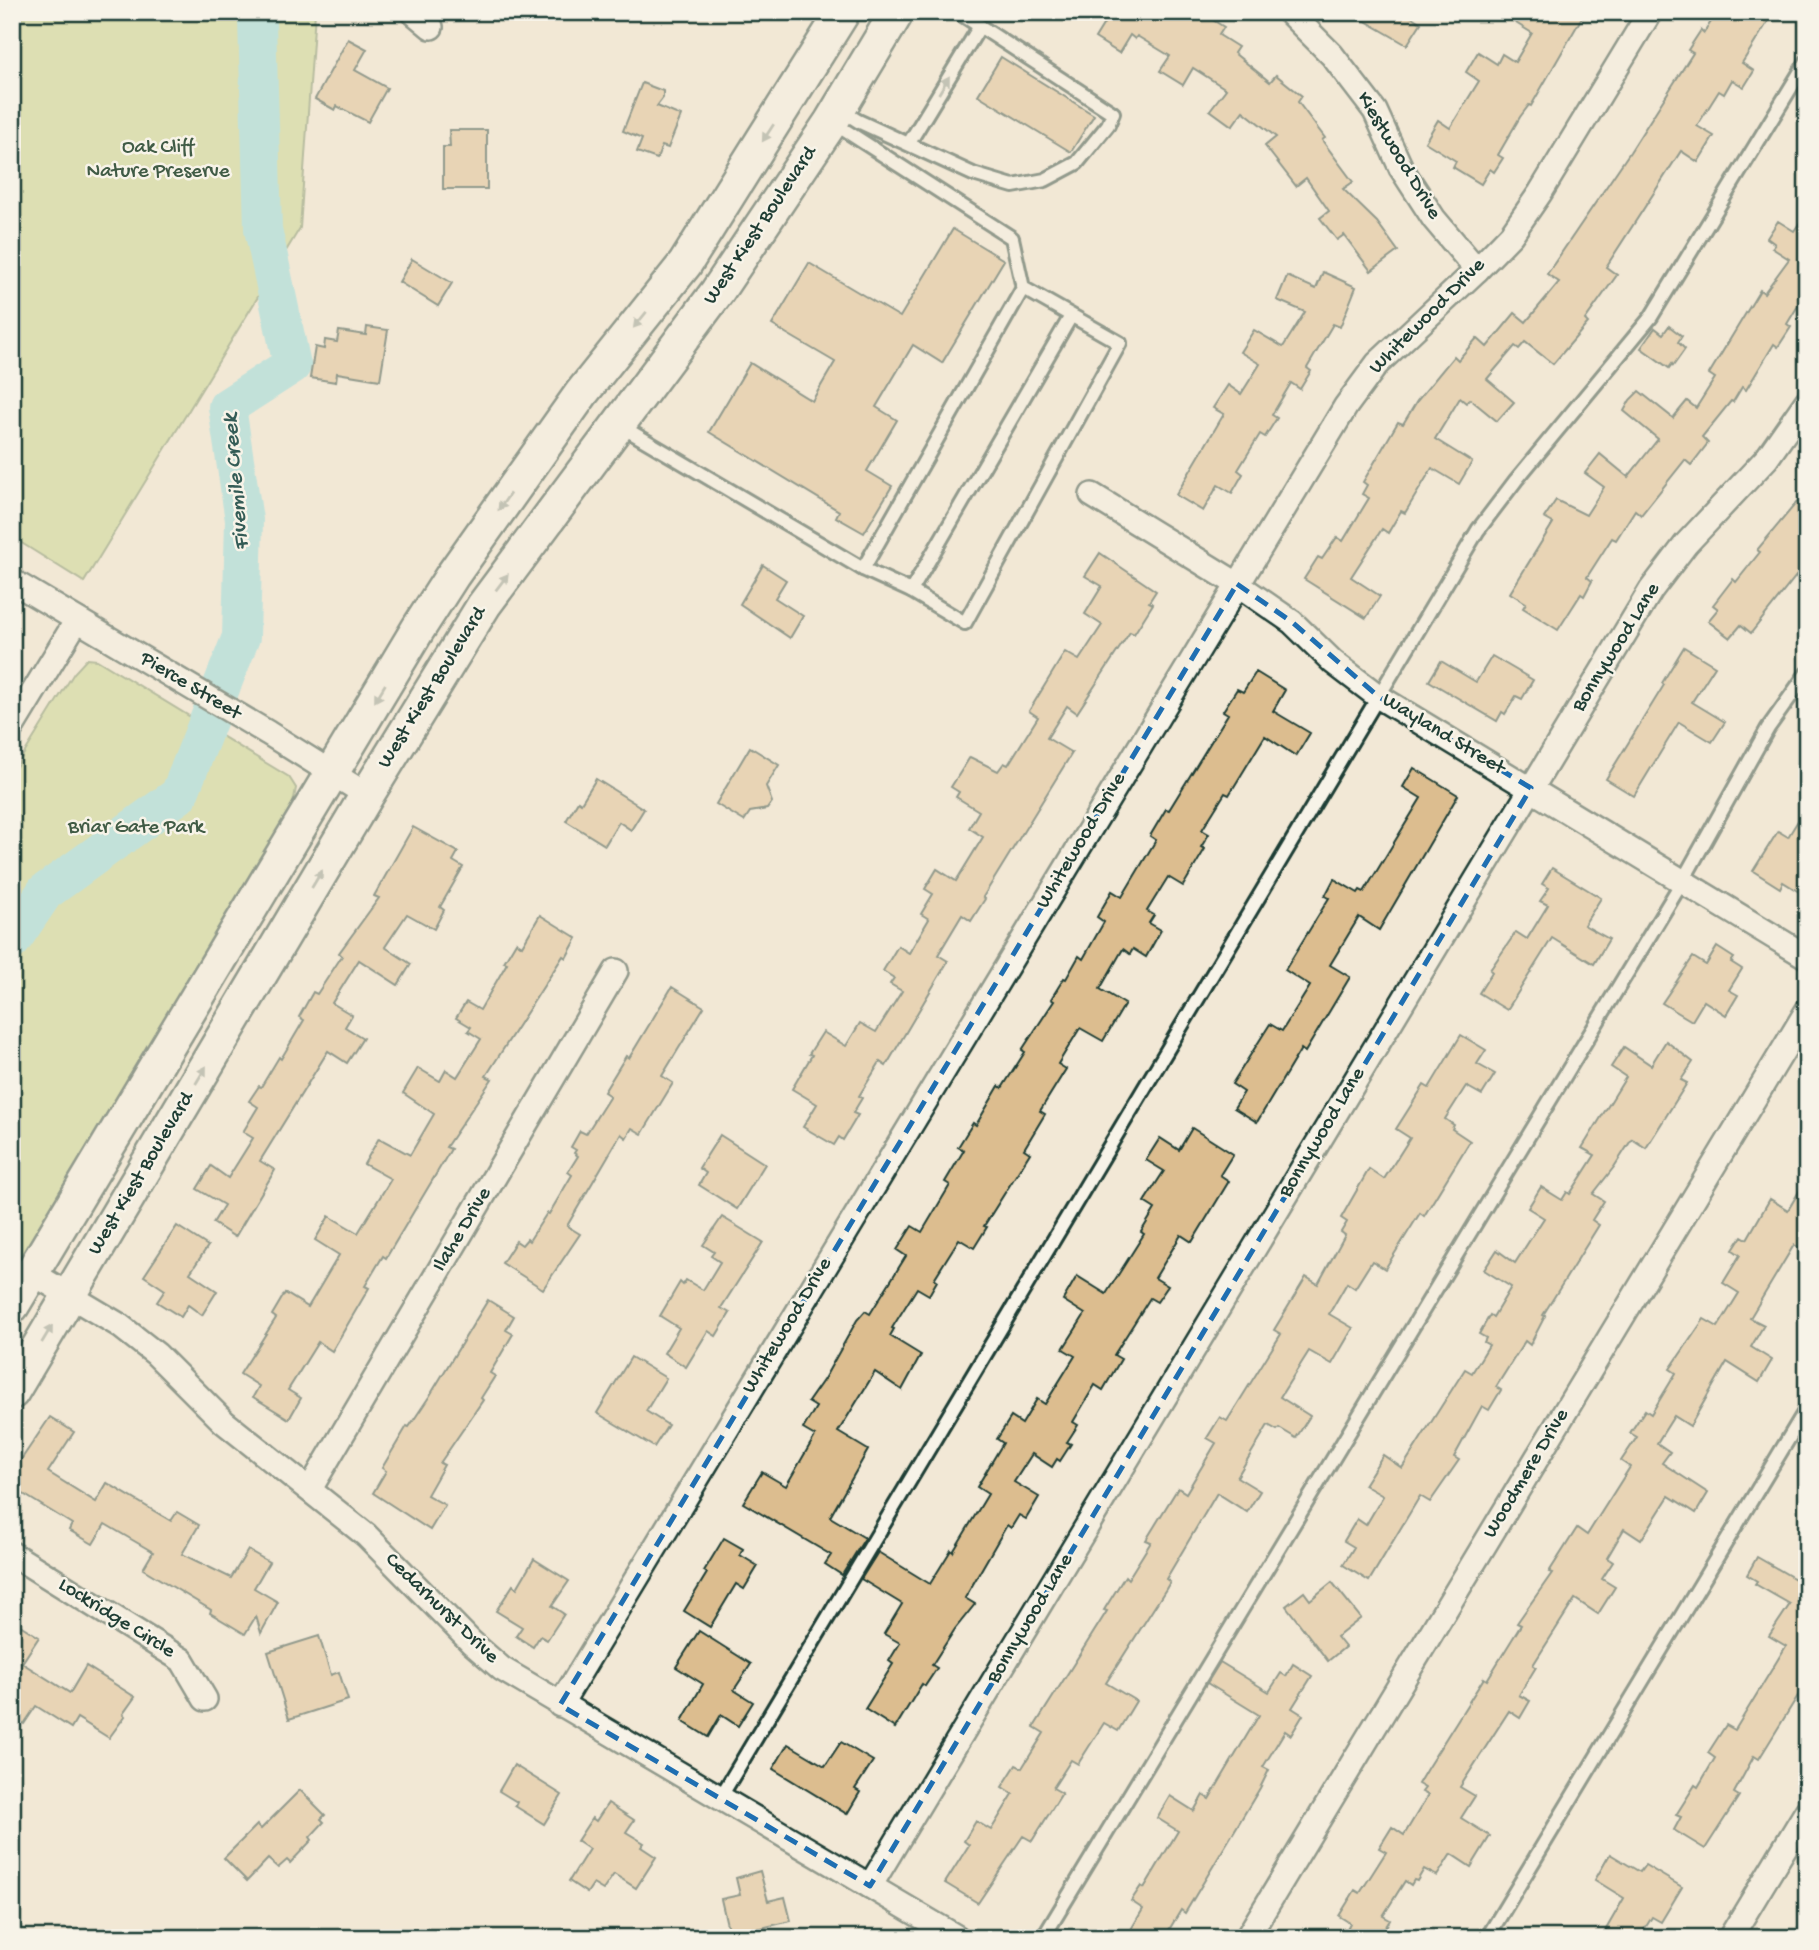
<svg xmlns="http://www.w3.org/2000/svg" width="1819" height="1950" font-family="'Gochi Hand',sans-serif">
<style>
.green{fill:#c3d58a;stroke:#71895f;stroke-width:2}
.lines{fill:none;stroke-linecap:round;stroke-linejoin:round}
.river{stroke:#88dade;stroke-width:38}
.building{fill:#dcbd8f;stroke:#1f3d34;stroke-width:2}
.service-casing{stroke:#1f3d34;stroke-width:18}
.minor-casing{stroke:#1f3d34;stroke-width:28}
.secondary-casing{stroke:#1f3d34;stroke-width:38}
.service{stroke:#f7f3e8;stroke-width:12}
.minor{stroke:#f7f3e8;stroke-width:23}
.secondary{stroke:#f7f3e8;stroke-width:33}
.oneway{fill:#8b988e}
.marked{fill:none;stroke:#1f6fb2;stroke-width:5;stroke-dasharray:14 9;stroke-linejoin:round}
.labels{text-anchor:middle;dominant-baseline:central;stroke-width:5;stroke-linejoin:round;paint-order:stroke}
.park-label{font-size:21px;fill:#405b45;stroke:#f7f3e8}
.street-label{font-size:21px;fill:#1f3d34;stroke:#f7f3e8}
.water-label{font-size:23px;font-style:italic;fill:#345c56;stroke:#f7f3e8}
</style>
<rect width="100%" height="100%" fill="#f2e8d6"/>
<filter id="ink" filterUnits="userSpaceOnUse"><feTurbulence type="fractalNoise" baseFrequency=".0143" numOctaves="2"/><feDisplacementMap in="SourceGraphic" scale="14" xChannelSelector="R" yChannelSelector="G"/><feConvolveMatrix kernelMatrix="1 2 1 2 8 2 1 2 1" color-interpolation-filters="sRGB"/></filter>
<g filter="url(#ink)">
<g class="green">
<path d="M12 12H315L300 228 84 582 12 537Z"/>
<path d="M87 659 97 660 289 777 296 788 293 804 12 1271V773L74 673Z"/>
</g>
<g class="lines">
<path class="river" d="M12 941 45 892 179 795 241 637 244 520 227 407 292 365 263 229 257 20 259 12"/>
</g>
<g class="building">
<path d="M1111 12H1200L1224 27 1219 35 1238 47 1234 53 1270 82 1276 75 1302 96 1298 102 1325 138 1322 140 1353 182 1343 189 1377 222 1398 251 1371 271 1344 235 1337 240 1320 218 1329 211 1306 178 1296 186 1265 146 1276 137 1243 111 1232 126 1210 110 1226 89 1193 68 1183 85 1160 71 1170 56 1137 36 1135 39 1130 35 1119 53 1095 38Z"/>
<path d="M1350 12H1404L1421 23 1407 45Z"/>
<path d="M1498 12H1585L1531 106 1529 105 1520 117 1498 155 1503 158 1494 172 1490 169 1481 184 1453 167 1456 161 1425 142 1438 120 1450 128 1479 81 1466 72 1478 52 1497 64 1502 54 1515 62 1532 33Z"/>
<path d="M1717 12H1774L1742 63 1754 71 1744 87 1732 80 1724 94 1719 91 1697 126 1714 136 1698 162 1681 151 1606 267 1617 275 1585 320 1588 323 1553 364 1525 342 1519 349 1515 346 1487 379 1514 402 1497 421 1470 399 1466 403 1460 398 1435 439 1472 462 1459 484 1432 468 1405 513 1401 511 1388 533 1382 529 1351 577 1380 596 1366 618 1304 579 1318 557 1322 559 1337 537 1343 541 1369 498 1362 494 1367 485 1363 482 1398 422 1403 424 1417 401 1454 356 1458 360 1477 338 1487 347 1515 313 1526 322 1559 282 1547 274 1630 152 1693 53 1688 50 1701 30 1704 33Z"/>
<path d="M348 39 367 49 355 70 387 88 368 122 337 106 335 110 315 99Z"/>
<path d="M1001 57 1094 115 1071 152 978 95Z"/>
<path d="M642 83 663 91V98L657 106 681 116 668 148 662 146 657 159 637 152 642 139 623 131Z"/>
<path d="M449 130H487V189H443V147H450Z"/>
<path d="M1807 212V291L1787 324 1791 327 1778 347 1774 344 1746 390 1742 387 1733 402 1731 401 1702 437 1708 443 1691 465 1685 460 1641 515 1635 510 1616 540 1612 538 1587 577 1592 581 1584 596 1581 594 1558 630 1523 608 1526 603 1510 593 1553 523 1544 518 1556 500 1586 515 1604 487 1585 473 1600 454 1628 477 1658 439 1624 411 1630 400 1639 391 1673 418 1687 401 1696 408 1715 378 1709 374 1760 290 1764 293 1789 259 1772 248 1775 244 1767 238 1778 221 1794 231Z"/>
<path d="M953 229 1004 260 942 363 913 345 876 407 897 420 867 471 892 486 864 533 836 517 839 511 709 432 750 363 812 401 835 362 772 325 809 263 900 317Z"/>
<path d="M412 259 452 283 438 306 399 282Z"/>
<path d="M1323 272 1356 287 1340 327 1333 324 1307 368 1311 371 1300 389 1291 383 1272 415 1277 418 1265 437 1260 434 1238 470 1243 474 1232 493 1218 485 1203 511 1176 495 1224 414 1213 408 1228 385 1241 394 1260 364 1240 352 1254 330 1283 347 1305 312 1277 300 1287 276 1316 289Z"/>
<path d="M1669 326 1682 336 1678 342 1685 349 1673 366 1672 364 1669 368 1641 348 1655 328 1663 334Z"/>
<path d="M367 327 388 330 380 380 337 373 336 382 310 378 315 347 324 349 325 340 337 342 339 331 366 335Z"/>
<path d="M1807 490V562L1751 633 1741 625 1730 638 1708 621 1718 609 1713 605 1733 579 1736 582 1760 552 1757 550Z"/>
<path d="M1100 553 1156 591 1149 602 1153 604 1134 634 1130 632 1077 713 1067 706 1047 738 1072 753 983 897 985 899 971 921 962 915 938 955 948 961 886 1066 880 1062 859 1096 862 1098 853 1113 858 1115 843 1140 839 1137 834 1145 803 1127 817 1104 792 1089 812 1055 809 1054 823 1032 846 1046 860 1023 876 1032 902 991 890 984 894 978 883 971 898 946 909 953 929 919 921 914 933 894 925 889 937 869 956 881 983 837 969 828 979 811 956 797 959 792 951 787 970 757 998 771 1004 763 1008 765 1038 717 1029 711 1065 652 1079 660 1102 625 1085 614 1102 586 1085 576Z"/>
<path d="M763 565 786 580 775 598 803 616 790 638 740 604Z"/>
<path d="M1684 647 1715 666 1692 702 1725 722 1712 742 1679 722 1634 796 1606 779 1664 685 1662 683Z"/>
<path d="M1492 656 1533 680 1522 699 1516 696 1505 714 1502 712 1497 721 1429 681 1441 661 1476 682Z"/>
<path d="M1256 672 1285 690 1273 711 1310 733 1296 756 1265 736 1229 795 1225 793 1202 830 1209 834 1201 847 1205 849 1183 886 1168 877 1147 911 1154 915 1149 923 1161 930 1146 957 1133 949 1130 954 1123 949 1100 989 1125 1004 1103 1041 1080 1028 1058 1064 1066 1069 1040 1111 1045 1114 1024 1149 1030 1153 984 1226 987 1227 974 1248 959 1239 934 1279 937 1281 929 1295 917 1288 892 1328 894 1329 890 1336 921 1355 902 1390 875 1372 838 1432 868 1450 830 1517 865 1538 842 1575 825 1564 831 1555 743 1503 762 1472 786 1486 815 1436 803 1429 816 1407 808 1402 824 1379 857 1320 865 1311 870 1314 906 1256 897 1250 912 1226 922 1232 950 1185 945 1182 964 1150 958 1147 973 1123 976 1125 999 1086 1002 1088 1025 1052 1022 1050 1054 1001 1051 999 1064 978 1066 979 1079 956 1083 959 1104 922 1097 917 1112 891 1122 897 1156 840 1150 836 1166 809 1169 810 1228 714 1223 711 1237 689 1243 692Z"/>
<path d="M750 747 779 765 766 786 772 802 767 809 750 812 744 821 716 804Z"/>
<path d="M1414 768 1458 795 1379 930 1359 917 1330 965 1350 977 1305 1052 1301 1049 1257 1122 1234 1108 1244 1092 1232 1084 1270 1024 1282 1031 1310 986 1285 970 1329 898 1325 896 1334 879 1358 893 1360 890 1364 892 1421 798 1403 787Z"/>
<path d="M596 779 644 809 631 830 619 822 605 845 566 821 578 801 581 803Z"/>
<path d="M1807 806V883L1801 893 1783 882 1780 888 1753 871 1778 831 1788 837Z"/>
<path d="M413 827 458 852 453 861 463 867 440 907 444 910 434 929 407 914 385 947 411 964 398 985 359 960 332 1003 352 1015 345 1027 363 1038 347 1063 328 1051 260 1161 275 1170 235 1237 213 1223 224 1205 197 1189 211 1166 228 1178 253 1138 243 1132 258 1107 249 1101 259 1086 261 1087 279 1057 281 1059 304 1020 299 1017 313 992 317 994 342 956 339 953 379 898 374 896Z"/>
<path d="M1552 868 1601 898 1584 925 1609 939 1594 964 1552 938 1507 1010 1479 993 1492 972 1490 970 1516 932 1527 939 1548 905 1540 901 1549 888 1542 884Z"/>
<path d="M540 915 577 938 566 958 563 956 486 1076 492 1079 446 1147 451 1149 386 1258 383 1256 365 1286 369 1288 332 1351 318 1342 288 1390 301 1398 289 1419 253 1397 259 1386 240 1374 276 1318 272 1315 285 1293 308 1307 339 1255 315 1240 329 1216 358 1233 391 1179 364 1164 379 1138 410 1155 434 1114 403 1093 418 1068 440 1081 446 1070 457 1077 481 1039 468 1031 471 1027 456 1018 466 1002 480 1010 507 963 504 962 516 942 522 946Z"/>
<path d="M1717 947 1734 958 1731 962 1742 969 1729 990 1738 995 1726 1015 1704 1001 1692 1021 1662 1003 1693 957 1706 965Z"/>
<path d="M672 987 704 1007 662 1076 673 1083 642 1134 632 1128 626 1138 621 1134 567 1226 580 1234 543 1289 502 1263 516 1241 522 1245 527 1239 529 1241 547 1213 549 1214 572 1175 568 1172 578 1156 574 1153 576 1150 571 1147 580 1131 586 1134 610 1096 604 1092 626 1056 629 1058Z"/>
<path d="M1461 1035 1486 1050 1477 1064 1495 1074 1482 1095 1466 1086 1445 1119 1454 1125 1452 1129 1470 1141 1424 1216 1420 1213 1385 1269 1372 1261 1355 1288 1347 1283 1329 1314 1353 1328 1332 1364 1309 1351 1280 1397 1310 1416 1296 1438 1279 1428 1277 1430 1268 1425 1237 1477 1260 1491 1247 1512 1217 1493 1166 1579 1170 1582 1166 1589 1106 1683 1136 1701 1118 1731 1104 1723 1078 1764 1071 1760 1053 1788 1062 1793 1032 1841 1023 1836 978 1903 945 1883 969 1845 964 1841 976 1821 991 1830 1013 1794 1002 1787 1016 1765 1022 1768 1044 1733 1034 1727 1107 1611 1104 1610 1125 1576 1128 1579 1151 1542 1146 1540 1178 1488 1186 1493 1216 1443 1207 1438 1220 1417 1227 1421 1281 1334 1274 1330 1306 1277 1318 1284 1345 1235 1341 1232 1347 1222 1341 1218 1369 1169 1384 1179 1410 1138 1396 1129 1424 1085 1429 1088Z"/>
<path d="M1666 1041 1693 1062 1681 1080 1687 1083 1646 1148 1632 1139 1614 1167 1593 1194 1604 1201 1592 1220 1599 1225 1543 1315 1545 1316 1530 1345 1525 1341 1496 1387 1501 1390 1489 1410 1482 1406 1454 1457 1459 1460 1430 1502 1420 1496 1369 1581 1343 1565 1354 1547 1344 1541 1357 1519 1366 1525 1383 1496 1364 1485 1383 1455 1402 1468 1465 1369 1472 1373 1489 1345 1484 1342 1486 1338 1479 1334 1490 1315 1493 1317 1511 1287 1484 1270 1497 1250 1515 1263 1544 1218 1528 1208 1541 1187 1562 1200 1567 1192 1570 1194 1595 1155 1582 1148 1626 1077 1611 1067 1624 1047 1651 1065Z"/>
<path d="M1192 1128 1233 1154 1220 1175 1229 1181 1192 1242 1181 1235 1155 1278 1168 1286 1157 1302 1150 1298 1114 1355 1121 1359 1103 1390 1095 1385 1073 1422 1078 1425 1067 1442 1071 1444 1060 1461 1057 1459 1052 1467 1032 1454 1014 1482 1039 1497 1026 1519 1019 1515 1011 1528 1007 1525 965 1598 975 1604 955 1629 932 1665 937 1668 925 1686 922 1684 895 1728 865 1709 893 1664 889 1661 900 1643 884 1634 902 1604 861 1579 878 1552 930 1584 951 1550 953 1552 988 1494 977 1487 1003 1443 997 1439 1011 1417 1022 1424 1037 1399 1045 1404 1075 1356 1063 1349 1085 1314 1063 1300 1077 1276 1106 1294 1144 1234 1141 1232 1155 1209 1144 1202 1164 1171 1146 1160 1160 1138 1179 1150Z"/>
<path d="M720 1135 765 1164 737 1209 699 1185 706 1173 699 1168Z"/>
<path d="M1807 1178V1253L1794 1245 1750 1318 1764 1325 1751 1347 1772 1360 1759 1382 1727 1362 1690 1426 1674 1416 1657 1443 1670 1452 1662 1463 1708 1493 1696 1513 1669 1496 1641 1540 1624 1529 1607 1558 1613 1562 1602 1579 1615 1587 1598 1614 1575 1599 1533 1665 1536 1667 1519 1695 1530 1701 1520 1718 1509 1711 1460 1787 1475 1796 1461 1818 1490 1836 1471 1867 1451 1854 1437 1876 1424 1869 1417 1881 1414 1880 1411 1885 1405 1881 1383 1916 1390 1920 1379 1938H1342L1350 1923 1339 1916 1355 1890 1360 1893 1386 1852 1379 1848 1392 1827 1404 1835 1428 1795 1422 1792 1425 1788 1418 1784 1428 1767 1484 1678 1487 1680 1521 1625 1517 1623 1552 1573 1549 1572 1577 1528 1587 1535 1630 1467 1621 1461 1637 1437 1630 1433 1645 1410 1651 1414 1676 1373 1670 1369 1704 1319 1718 1327 1739 1293 1723 1283 1740 1255 1733 1250 1742 1236 1747 1239 1770 1199 1788 1210Z"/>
<path d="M722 1217 763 1242 721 1308 730 1313 716 1336 708 1331 686 1367 664 1353 679 1328 660 1316 680 1282 683 1285 686 1280 703 1290 720 1262 711 1256 714 1252 703 1245Z"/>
<path d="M177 1226 208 1246 190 1273 217 1291 202 1315 188 1305 181 1317 157 1302 165 1290 144 1276Z"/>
<path d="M488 1300 514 1316 506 1330 513 1334 490 1373 495 1376 481 1398 483 1400 440 1463 444 1465 427 1495 445 1505 430 1530 373 1493 386 1471 382 1468 407 1426 409 1427 429 1397Z"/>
<path d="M631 1357 666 1378 646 1411 668 1425 654 1447 597 1413Z"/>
<path d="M50 1417 74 1432 48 1472 96 1502 107 1483 171 1521 177 1512 199 1525 182 1554 231 1578 248 1550 269 1562 254 1588 278 1602 261 1633 256 1616 245 1634 210 1613 211 1610 143 1569 153 1552 105 1524 93 1544 69 1530 72 1524 12 1487V1473Z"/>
<path d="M724 1538 743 1549 740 1555 758 1566 744 1589 736 1584 710 1627 684 1611 707 1573 704 1571Z"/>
<path d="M1757 1557 1804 1584 1807 1579V1681L1759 1759 1754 1756 1734 1793 1739 1796 1705 1849 1674 1830 1681 1817 1676 1815 1695 1785 1698 1787 1715 1758 1708 1753 1726 1725 1735 1730 1786 1646 1769 1636 1790 1604 1755 1584 1757 1581 1747 1575Z"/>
<path d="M534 1559 569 1581 552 1606 564 1614 547 1640 540 1636 533 1647 516 1636 522 1627 496 1611 513 1585 517 1588Z"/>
<path d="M1332 1582 1361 1618 1337 1637 1345 1647 1328 1661 1286 1606 1304 1592 1310 1600Z"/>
<path d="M12 1620 39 1637 22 1663 70 1693 86 1666 135 1697 123 1714 125 1716 109 1738 77 1718 71 1728 36 1706 24 1724 12 1717Z"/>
<path d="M699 1631 751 1664 734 1690 753 1702 738 1726 721 1715 708 1737 682 1721 703 1684 676 1667Z"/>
<path d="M319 1636 331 1675 339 1672 348 1700 289 1719 268 1652Z"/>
<path d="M1220 1662 1269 1692 1281 1673 1286 1676 1293 1664 1312 1676 1292 1708 1303 1715 1291 1735 1285 1731 1263 1767 1269 1770 1260 1788 1185 1913 1181 1910 1164 1938H1126L1143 1909 1131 1901 1141 1886 1144 1888 1178 1831 1157 1818 1170 1796 1194 1811 1203 1795 1209 1799 1259 1715 1207 1683Z"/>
<path d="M841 1742 873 1761 855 1789 860 1792 847 1814 773 1769 788 1744 825 1766Z"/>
<path d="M514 1765 562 1795 544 1824 515 1806 517 1802 499 1791Z"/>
<path d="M300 1790 325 1815 321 1819 324 1822 310 1837 312 1840 290 1863 287 1860 278 1868 268 1859 247 1881 224 1858 257 1825 261 1829Z"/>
<path d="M608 1803 634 1820 626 1832 644 1843 641 1847 656 1857 636 1888 614 1874 603 1890 593 1884 587 1893 569 1881 589 1849 577 1841 592 1818 596 1821Z"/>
<path d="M1610 1854 1640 1872 1645 1865 1682 1887 1661 1922 1652 1917 1639 1938H1601L1624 1898 1595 1880Z"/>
<path d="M760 1871 768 1901 785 1897 791 1921 757 1929 759 1938H730L721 1899 740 1895 736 1878Z"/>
</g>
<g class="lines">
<g class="service-casing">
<g id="service">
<path d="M839 109 858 121 973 174 1013 186 1045 180 1077 163 1108 125 1113 113 958 12"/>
<path d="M909 143 980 26"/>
<path d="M619 425 863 569 911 591 965 623 1120 343 1023 288 1012 238 832 122"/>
<path d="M863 569 1023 288"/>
<path d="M911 591 1071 316"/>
<path d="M720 1798 1478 530 1516 480 1651 317 1807 61"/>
<path d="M1043 1938 1682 882 1768 728 1807 673"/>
<path d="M1487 1938 1807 1408"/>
</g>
</g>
<g class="minor-casing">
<g id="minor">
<path d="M413 12 431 27"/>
<path d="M1289 12 1332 55 1375 111 1401 168 1434 219 1477 270"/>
<path d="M1092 495 1237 584 1292 622 1333 662 1379 697 1807 957"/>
<path d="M12 581 268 733 367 795"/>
<path d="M12 727 77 620"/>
<path d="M32 1273 119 1325 156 1354 224 1422 366 1535 471 1642 502 1669 958 1938"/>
<path d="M310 1489 616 971"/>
<path d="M12 1554 182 1660 205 1699"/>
<path d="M560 1705 1346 406 1377 364 1477 270 1511 235 1540 193 1650 12"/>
<path d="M870 1886 1651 590 1686 544 1767 458 1807 401"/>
<path d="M1247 1938 1807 1011"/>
<path d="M1730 1938 1807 1811"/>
</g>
</g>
<g class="secondary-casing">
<g id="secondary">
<path d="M12 1306 418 629 452 576 581 394 685 264 843 12"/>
<path d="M12 1392 367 795 484 605 717 292 831 122 897 12"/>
</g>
</g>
<use href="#service" class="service"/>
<use href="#minor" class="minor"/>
<use href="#secondary" class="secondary"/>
</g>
<defs><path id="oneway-solid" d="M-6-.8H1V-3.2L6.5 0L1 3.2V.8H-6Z" transform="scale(1.75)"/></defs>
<g class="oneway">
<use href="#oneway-solid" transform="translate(944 85) rotate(-59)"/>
<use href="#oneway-solid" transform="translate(768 133) rotate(123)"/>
<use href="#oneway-solid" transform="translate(640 320) rotate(129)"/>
<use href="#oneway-solid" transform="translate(504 502) rotate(125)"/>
<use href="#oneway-solid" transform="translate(502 582) rotate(-53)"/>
<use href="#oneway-solid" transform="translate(380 693) rotate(121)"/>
<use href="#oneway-solid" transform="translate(317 879) rotate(-59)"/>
<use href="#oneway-solid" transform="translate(201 1075) rotate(-59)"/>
<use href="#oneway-solid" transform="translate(47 1334) rotate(-59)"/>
</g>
</g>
<path d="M0 0H1819V1950H0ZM1237 584 1292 622 1379 697 1531 788 870 1886 560 1705Z" fill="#f2e8d6" fill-opacity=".55" fill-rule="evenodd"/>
<path class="marked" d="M1237 584 1292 622 1379 697 1531 788 870 1886 560 1705Z"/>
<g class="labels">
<g class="park-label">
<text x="158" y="148">Oak Cliff<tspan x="158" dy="24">Nature Preserve</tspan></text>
<text x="136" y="828">Briar Gate Park</text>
</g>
<g class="street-label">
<text transform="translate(1398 156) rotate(59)">Kiestwood Drive</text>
<text transform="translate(761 226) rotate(-56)">West Kiest Boulevard</text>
<text transform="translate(1428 317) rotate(-45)">Whitewood Drive</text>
<text transform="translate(1617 648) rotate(-58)">Bonnywood Lane</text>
<text transform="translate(190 687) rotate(31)">Pierce Street</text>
<text transform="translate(433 688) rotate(-58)">West Kiest Boulevard</text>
<text transform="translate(1443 735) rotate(31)">Wayland Street</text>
<text transform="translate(1082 841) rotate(-59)">Whitewood Drive</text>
<text transform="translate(1323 1133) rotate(-59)">Bonnywood Lane</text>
<text transform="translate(142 1174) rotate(-59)">West Kiest Boulevard</text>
<text transform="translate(463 1230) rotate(-59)">Ilahe Drive</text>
<text transform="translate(788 1326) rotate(-59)">Whitewood Drive</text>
<text transform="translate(1527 1474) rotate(-59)">Woodmere Drive</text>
<text transform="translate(441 1609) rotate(44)">Cedarhurst Drive</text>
<text transform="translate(116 1619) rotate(32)">Lockridge Circle</text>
<text transform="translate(1031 1619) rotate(-59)">Bonnywood Lane</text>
</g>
<g class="water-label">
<text transform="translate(237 482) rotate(-95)">Fivemile Creek</text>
</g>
</g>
<rect width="1819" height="1950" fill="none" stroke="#f7f3e8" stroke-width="42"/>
<rect x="21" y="21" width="1777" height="1908" fill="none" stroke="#1f3d34" stroke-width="2.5" filter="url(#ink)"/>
</svg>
